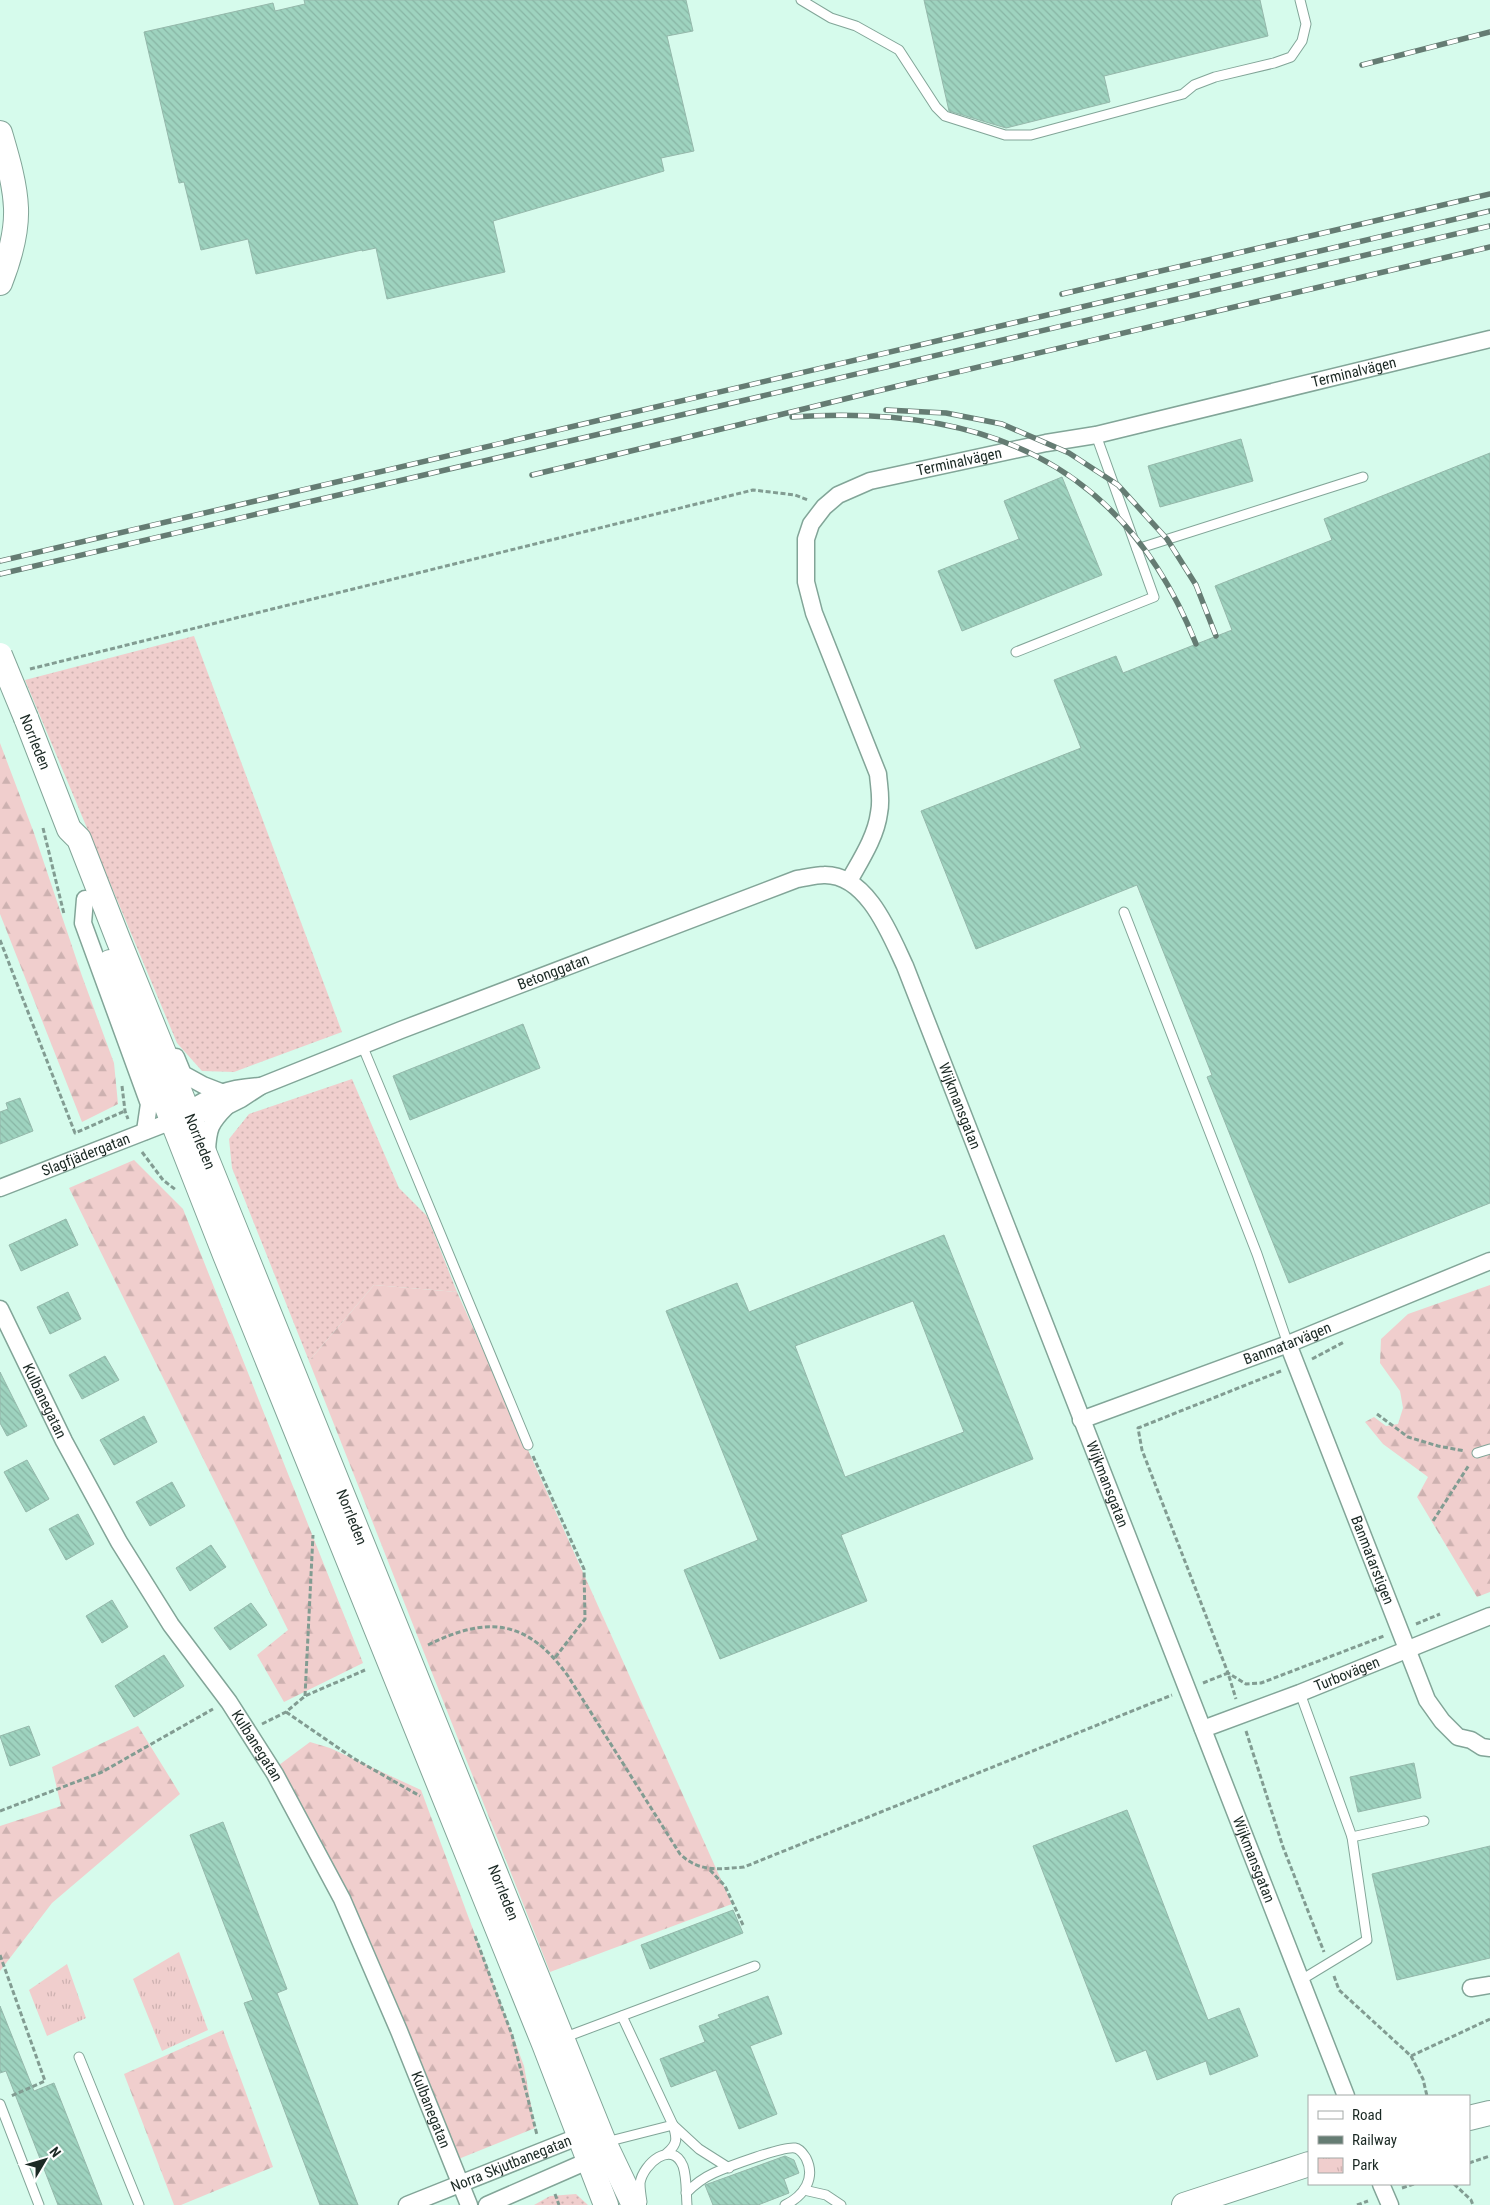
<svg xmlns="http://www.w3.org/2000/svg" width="1490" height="2205" font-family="'Roboto Condensed',sans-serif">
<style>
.grass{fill:url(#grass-dots)}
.forest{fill:url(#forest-firs)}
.park{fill:url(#park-tufts)}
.building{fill:url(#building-back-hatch);stroke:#95b8ab;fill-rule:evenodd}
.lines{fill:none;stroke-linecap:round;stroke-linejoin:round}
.lane-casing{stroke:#82a598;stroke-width:11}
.street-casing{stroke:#82a598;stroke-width:19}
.secondary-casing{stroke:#82a598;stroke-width:26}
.path{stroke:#829c92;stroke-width:3;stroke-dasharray:5 2.5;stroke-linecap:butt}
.lane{stroke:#fff;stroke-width:9}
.street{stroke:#fff;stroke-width:16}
.secondary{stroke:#fff;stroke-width:24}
.rail-casing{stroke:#657c73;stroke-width:5.5}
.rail{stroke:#fff;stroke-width:4;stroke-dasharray:11;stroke-linecap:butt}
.secondary-bridge-casing{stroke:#82a598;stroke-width:26;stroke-linecap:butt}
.secondary-bridge{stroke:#fff;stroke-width:24}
.labels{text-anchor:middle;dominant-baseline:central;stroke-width:4;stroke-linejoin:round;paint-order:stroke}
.street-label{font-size:15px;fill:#1b2924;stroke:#fff}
</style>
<defs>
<pattern id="grass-dots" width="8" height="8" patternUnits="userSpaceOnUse" patternTransform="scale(1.25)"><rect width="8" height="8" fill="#f0cecd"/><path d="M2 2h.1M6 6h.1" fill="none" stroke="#cdb1b0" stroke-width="1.8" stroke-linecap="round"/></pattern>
<pattern id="forest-firs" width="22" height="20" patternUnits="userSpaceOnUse" patternTransform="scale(1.25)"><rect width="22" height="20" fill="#f0cecd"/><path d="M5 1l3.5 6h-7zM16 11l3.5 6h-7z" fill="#cdb1b0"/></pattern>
<pattern id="park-tufts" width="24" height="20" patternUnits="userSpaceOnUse" patternTransform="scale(1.25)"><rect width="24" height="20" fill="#f0cecd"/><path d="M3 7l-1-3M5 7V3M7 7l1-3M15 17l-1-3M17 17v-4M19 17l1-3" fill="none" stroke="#cdb1b0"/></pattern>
<pattern id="building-back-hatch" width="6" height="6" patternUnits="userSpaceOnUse" patternTransform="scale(1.25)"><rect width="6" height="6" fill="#9ed3bf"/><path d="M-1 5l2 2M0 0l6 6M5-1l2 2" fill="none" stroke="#88b5a4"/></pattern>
</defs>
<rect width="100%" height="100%" fill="#d6fbec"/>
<g class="grass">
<path d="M194 636 342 1032 234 1072 202 1071 177 1043 25 680Z"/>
<path d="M352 1079 399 1188 427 1216 457 1292 374 1285 309 1361 232 1168 229 1139 249 1114Z"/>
<path d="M576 2194 588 2205H534L550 2196Z"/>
</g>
<g class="forest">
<path d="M0 743 34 833 82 976 114 1063 118 1104 82 1122 0 914Z"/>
<path d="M134 1160 183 1209 363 1663 284 1702 257 1655 288 1630 69 1188Z"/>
<path d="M374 1285 457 1292 732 1904 550 1972 309 1361Z"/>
<path d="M1490 1285V1592L1477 1597 1417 1497 1428 1477 1383 1444 1365 1422 1374 1417 1386 1426 1398 1424 1403 1408 1400 1391 1380 1363 1381 1339 1408 1314Z"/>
<path d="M138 1726 180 1794 52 1903 0 1971V1826L61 1806 52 1767Z"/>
<path d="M310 1742 330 1748 421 1790 524 2066 535 2128 456 2160 279 1765Z"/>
<path d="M223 2030 273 2167 181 2205H174L124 2074Z"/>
</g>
<g class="park">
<path d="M179 1952 208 2030 162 2051 133 1979Z"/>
<path d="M67 1964 86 2018 47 2036 29 1990Z"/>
</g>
<g class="building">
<path d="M304 0H686L693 31 667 36 694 151 661 158 664 171 493 221 505 272 387 299 376 248 362 251V250L256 274 248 239 201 250 184 182 179 183 144 32 273 3 275 11 305 4Z"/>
<path d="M924 0H1260L1268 36 1104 76 1110 102 1006 128 949 111Z"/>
<path d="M1241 439 1253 481 1160 507 1148 466Z"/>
<path d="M1490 453V1203L1289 1283 1207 1077 1212 1075 1137 885 976 949 921 811 1081 748 1054 680 1116 656 1123 673 1232 630 1215 586 1332 540 1324 519Z"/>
<path d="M1062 477 1102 575 962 631 938 571 1019 539 1004 501Z"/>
<path d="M523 1024 540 1068 410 1120 393 1076Z"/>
<path d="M20 1098 33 1131 0 1144V1112L8 1109 6 1103Z"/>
<path d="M66 1219 78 1245 21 1271 9 1245Z"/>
<path d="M944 1235 1033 1459 841 1535 867 1601 720 1659 684 1570 758 1540 666 1311 737 1283 749 1312ZM913 1301 964 1432 845 1477 795 1346Z"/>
<path d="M68 1292 81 1319 50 1334 37 1307Z"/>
<path d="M105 1356 119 1380 82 1399 69 1375Z"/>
<path d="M0 1372 27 1426 7 1436 0 1423Z"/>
<path d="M144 1416 157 1442 114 1465 100 1440Z"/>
<path d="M27 1460 49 1499 26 1512 4 1472Z"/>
<path d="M172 1482 185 1506 150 1526 136 1502Z"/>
<path d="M78 1514 94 1544 66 1560 49 1529Z"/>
<path d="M211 1545 226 1567 190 1591 176 1568Z"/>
<path d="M112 1600 128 1627 102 1643 86 1616Z"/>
<path d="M251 1603 267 1625 230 1650 214 1628Z"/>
<path d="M164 1655 184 1686 134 1717 115 1686Z"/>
<path d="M29 1726 40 1755 10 1766 0 1736Z"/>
<path d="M1414 1763 1421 1798 1358 1812 1350 1777Z"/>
<path d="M1127 1810 1208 2020 1239 2008 1258 2056 1210 2075 1206 2061 1157 2080 1146 2050 1116 2062 1033 1846Z"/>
<path d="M223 1822 287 1989 277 1993 358 2205H320L244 2003 253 2000 190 1835Z"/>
<path d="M1490 1846V1958L1397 1980 1372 1874Z"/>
<path d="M733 1910 743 1933 650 1969 641 1945Z"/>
<path d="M768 1996 782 2034 750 2046 777 2114 739 2129 716 2070 671 2087 660 2059 705 2042 699 2026 720 2018 718 2015Z"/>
<path d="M0 2006 34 2091 54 2083 102 2205H58L6 2071 0 2073Z"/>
<path d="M785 2156 794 2160 799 2173 784 2179 789 2193 758 2205H713L705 2185Z"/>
</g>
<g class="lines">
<g class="lane-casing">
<g id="lane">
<path d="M801 0 831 18 856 26 899 50 936 107 945 116 1005 135H1031L1183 94 1194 85 1215 77 1274 63 1291 57 1302 41 1306 24 1300 0"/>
<path d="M1137 549 1363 477"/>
<path d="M1016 652 1154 597 1096 435"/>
<path d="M1124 912 1257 1254 1288 1344"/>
<path d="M362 1045 528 1445"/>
<path d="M1477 1453 1490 1449"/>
<path d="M1300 1693 1352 1837 1424 1821"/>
<path d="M1301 1980 1367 1940 1352 1837"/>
<path d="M622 2016 673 2125C677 2138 678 2144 667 2153"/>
<path d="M563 2038 755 1966"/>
<path d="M79 2057 139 2205"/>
<path d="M0 2104 39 2205"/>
<path d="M606 2142 673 2125 699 2149 729 2168"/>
<path d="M804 2190 826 2195 841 2205"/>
<path d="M686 2193C694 2185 703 2178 714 2173 727 2167 783 2146 795 2148 801 2149 803 2154 806 2158 816 2178 804 2196 785 2205"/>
<path d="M642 2202C641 2196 640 2189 640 2183 643 2164 672 2139 683 2166 687 2178 686 2193 687 2205"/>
</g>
</g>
<g class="street-casing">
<g id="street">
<path id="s1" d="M849 881C860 861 876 837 879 813 882 800 879 787 878 774L814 613 806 582V539L811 524 824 507 838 495 870 481 1046 443 1096 435 1490 339"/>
<path d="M85 899 83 923 149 1104 145 1131"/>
<path d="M176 1057 183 1074 203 1085 221 1092"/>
<path d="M182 1114C211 1095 226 1088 261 1086"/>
<path d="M207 1151C208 1129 210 1123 226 1107"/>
<path id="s2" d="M0 1188 172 1121 209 1112 227 1106 241 1099 261 1086 401 1030 797 879C805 878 815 875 824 875 867 874 890 934 905 966L1346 2096"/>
<path id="s3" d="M0 1309 64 1441 119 1542 171 1625 229 1702 275 1774 342 1899 399 2031 469 2205"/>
<path id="s4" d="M1288 1344 1427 1700 1442 1721 1458 1737 1471 1740 1482 1747 1490 1748"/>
<path id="s5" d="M1081 1420 1288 1344 1490 1261"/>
<path id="s6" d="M1203 1729 1300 1693 1490 1616"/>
<path d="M1471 1988 1490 1985"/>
<path d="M1381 2184 1390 2205"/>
<path id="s7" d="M407 2205 580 2136 588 2138"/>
<path d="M487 2205 590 2160 595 2154"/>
</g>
</g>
<g class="secondary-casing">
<g id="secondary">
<path d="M0 133C7 157 15 183 16 208 17 233 9 260 0 283"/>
<path id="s8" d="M26 718 69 829 79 839 118 939 604 2142 634 2205"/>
<path d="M110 962 225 1255 544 2044 606 2205"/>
<path d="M1469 2118 1490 2113"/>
<path d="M1184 2205 1309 2164"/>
</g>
</g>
<g class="path">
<path d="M30 669 753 490 795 495 808 500"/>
<path d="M43 828 64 914"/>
<path d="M0 940 75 1133 125 1111"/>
<path d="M122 1086 125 1111 128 1119"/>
<path d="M142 1152 163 1180 176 1190"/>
<path d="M1312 1359 1344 1342"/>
<path d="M1281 1371 1138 1428 1142 1450 1228 1673 1246 1684 1261 1683 1384 1636"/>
<path d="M1377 1414 1408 1437 1438 1446 1465 1451"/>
<path d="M533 1456 584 1569 585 1619 554 1659"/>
<path d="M1433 1521 1469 1465"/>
<path d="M1416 1624 1440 1614"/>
<path d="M428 1645C488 1615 528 1620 568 1676L680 1854C700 1873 719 1869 744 1867L1172 1695"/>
<path d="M1203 1683 1228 1673 1236 1699"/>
<path d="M305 1696 313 1535"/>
<path d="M286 1712 353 1758 420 1796"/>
<path d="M262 1724 286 1712 305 1696 365 1670"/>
<path d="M1246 1731 1283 1847 1324 1952"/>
<path d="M0 1811 102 1772 213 1709"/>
<path d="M710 1870 725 1886 743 1925"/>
<path d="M475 1936 512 2035 537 2135"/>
<path d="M0 1955 45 2081 11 2096"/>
<path d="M1334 1976 1339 1990 1411 2056 1490 2019"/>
<path d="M1411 2056 1423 2079 1427 2096"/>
<path d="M1469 2163 1490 2156"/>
<path d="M1454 2184 1471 2200 1473 2205"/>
<path d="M1402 2188 1414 2184"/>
<path d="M555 2194 559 2205"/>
<path d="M1357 2205 1368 2201"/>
</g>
<use href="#lane" class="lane"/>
<use href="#street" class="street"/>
<use href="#secondary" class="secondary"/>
<g class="rail-casing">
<g id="rail">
<path d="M1362 65 1490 32"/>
<path d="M1062 294 1490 194"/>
<path d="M886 410 946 413 1002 424 1069 453 1118 485 1167 539 1196 585 1216 636"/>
<path d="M792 417C980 404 1123 460 1196 644"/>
<path d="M532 475 902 385 1490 247"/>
<path d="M0 561 1490 211"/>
<path d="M0 574 1490 226"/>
</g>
</g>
<use href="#rail" class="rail"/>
<g class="secondary-bridge-casing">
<path id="secondary-bridge" d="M0 655 26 718"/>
</g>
<use href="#secondary-bridge" class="secondary-bridge"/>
</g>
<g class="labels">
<g class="street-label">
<text stroke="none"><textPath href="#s1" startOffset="949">Terminalvägen</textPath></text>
<text stroke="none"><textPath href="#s1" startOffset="544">Terminalvägen</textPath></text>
<text transform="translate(35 742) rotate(68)">Norrleden</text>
<text stroke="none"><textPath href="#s2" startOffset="595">Betonggatan</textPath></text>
<text stroke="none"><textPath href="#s2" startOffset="1162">Wijkmansgatan</textPath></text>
<text stroke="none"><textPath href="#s8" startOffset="459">Norrleden</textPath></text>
<text stroke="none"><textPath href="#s2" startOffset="92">Slagfjädergatan</textPath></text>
<text stroke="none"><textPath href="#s5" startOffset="220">Banmatarvägen</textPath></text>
<text stroke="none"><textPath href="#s3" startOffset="102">Kulbanegatan</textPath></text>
<text stroke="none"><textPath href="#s2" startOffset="1568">Wijkmansgatan</textPath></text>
<text stroke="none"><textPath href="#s8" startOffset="864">Norrleden</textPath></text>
<text stroke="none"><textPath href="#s4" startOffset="232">Banmatarstigen</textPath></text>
<text stroke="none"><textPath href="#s6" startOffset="154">Turbovägen</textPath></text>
<text stroke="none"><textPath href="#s3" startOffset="508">Kulbanegatan</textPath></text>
<text stroke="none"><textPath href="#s2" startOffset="1971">Wijkmansgatan</textPath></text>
<text stroke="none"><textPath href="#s8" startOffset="1269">Norrleden</textPath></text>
<text stroke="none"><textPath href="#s3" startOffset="912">Kulbanegatan</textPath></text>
<text stroke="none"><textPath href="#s7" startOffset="112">Norra Skjutbanegatan</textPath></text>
</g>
</g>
<rect x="1308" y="2095" width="162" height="90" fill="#ffffff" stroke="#a4a9a7"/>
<rect x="1318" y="2111" width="25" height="8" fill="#ffffff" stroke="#a4a9a7"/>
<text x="1352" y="2120" font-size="15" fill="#1b2924">Road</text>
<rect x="1318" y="2136" width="25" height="8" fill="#657c73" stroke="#a4a9a7"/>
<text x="1352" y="2145" font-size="15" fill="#1b2924">Railway</text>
<rect x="1318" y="2158" width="25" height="15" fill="url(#park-tufts)" stroke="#a4a9a7"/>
<text x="1352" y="2170" font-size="15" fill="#1b2924">Park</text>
<g transform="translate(45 2160) rotate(52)" stroke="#ffffff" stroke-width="4" paint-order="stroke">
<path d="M0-4L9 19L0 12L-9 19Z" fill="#1b2924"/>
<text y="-8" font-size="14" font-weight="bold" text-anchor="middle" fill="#1b2924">N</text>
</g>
</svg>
